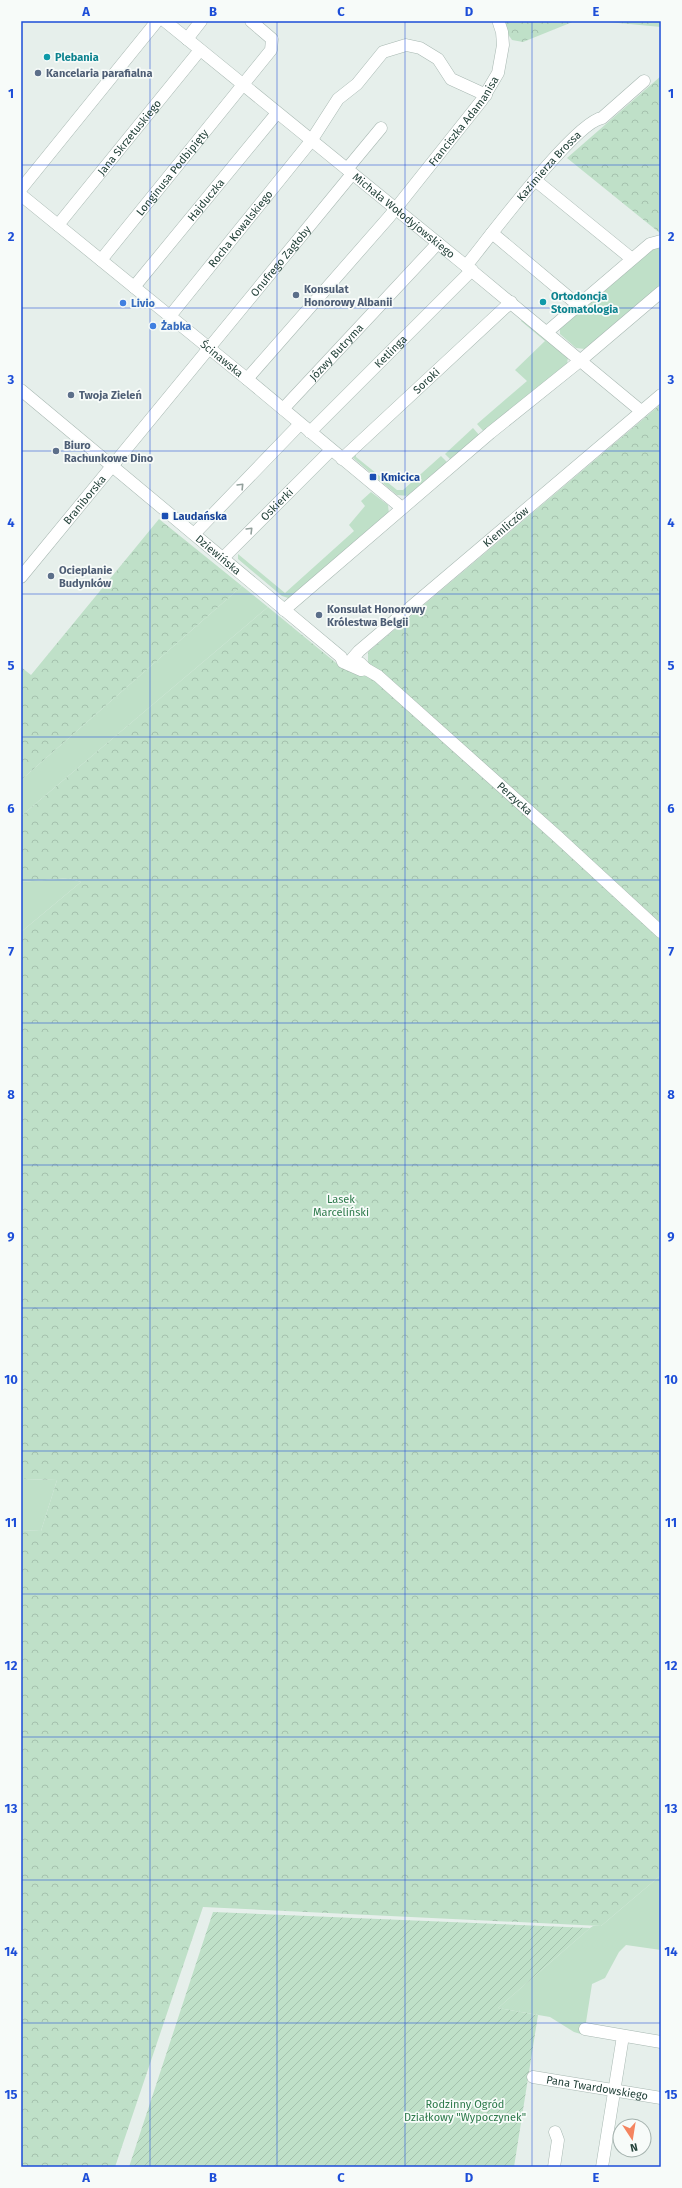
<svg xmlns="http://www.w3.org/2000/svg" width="682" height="2188" font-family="'Fira Sans',sans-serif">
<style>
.green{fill:#bfe0c8}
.forest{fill:url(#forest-crowns)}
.garden{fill:url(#garden-furrows)}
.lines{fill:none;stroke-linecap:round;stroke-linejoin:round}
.minor-casing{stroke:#a8b8b2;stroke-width:13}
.minor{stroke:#fff;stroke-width:12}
.oneway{stroke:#92a09c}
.grid{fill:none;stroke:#1d4ed8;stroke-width:1;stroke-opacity:0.55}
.culture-dot{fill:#0f9aa8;stroke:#f7fbf9;stroke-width:1.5}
.service-dot{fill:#5c6f8a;stroke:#f7fbf9;stroke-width:1.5}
.shop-dot{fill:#3f7fe0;stroke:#f7fbf9;stroke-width:1.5}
.transit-dot{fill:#1a4fb4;stroke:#f7fbf9;stroke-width:1.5}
.labels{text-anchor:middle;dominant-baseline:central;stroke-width:3.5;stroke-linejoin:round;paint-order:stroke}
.culture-label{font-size:11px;font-weight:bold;fill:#0d838f;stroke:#f7fbf9;text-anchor:start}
.service-label{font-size:11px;font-weight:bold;fill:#4e5e75;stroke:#f7fbf9;text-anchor:start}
.street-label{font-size:11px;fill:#24423a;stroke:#f7fbf9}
.shop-label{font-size:11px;font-weight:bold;fill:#366cbe;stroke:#f7fbf9;text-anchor:start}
.transit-label{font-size:11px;font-weight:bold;fill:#164399;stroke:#f7fbf9;text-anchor:start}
.park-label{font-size:11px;fill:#2d7a4b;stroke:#f7fbf9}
.neatline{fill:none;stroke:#1d4ed8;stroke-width:1.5}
.grid-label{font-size:13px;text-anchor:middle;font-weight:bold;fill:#1d4ed8}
</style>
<defs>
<pattern id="forest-crowns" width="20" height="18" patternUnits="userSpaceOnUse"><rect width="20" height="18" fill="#bfe0c8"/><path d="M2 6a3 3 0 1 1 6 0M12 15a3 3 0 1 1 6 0" fill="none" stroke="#a4c1ad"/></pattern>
<pattern id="garden-furrows" width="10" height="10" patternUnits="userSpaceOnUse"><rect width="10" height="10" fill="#bfe0c8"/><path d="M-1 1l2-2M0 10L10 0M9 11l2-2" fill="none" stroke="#a4c1ad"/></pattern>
</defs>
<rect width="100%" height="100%" fill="#e6efeb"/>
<g class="green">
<path d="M661 244V288L585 349 576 348 560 334V329L650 248Z"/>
<path d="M523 319 568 357 567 364 485 433 477 424 527 381 515 370 545 341 521 321Z"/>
<path d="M473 428 480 436 451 460 445 454Z"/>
<path d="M356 454V457L397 490H403L441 456 448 463 430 476 432 477 409 496 397 495 352 457Z"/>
<path d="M371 492 388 505 389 514 291 599 282 596 238 559V554L285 593 354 531 349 525 365 506 361 501Z"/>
<path d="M242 586 268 607 21 816V780Z"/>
<path d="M69 878 81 882 21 932V882Z"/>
<path d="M21 1479 57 1480 41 1531 21 1530Z"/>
<path d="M661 1875V1950L626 1945 619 1952 605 1978 592 1984 584 2035 574 2032 550 2017 498 2008 590 1928 593 1926H601Z"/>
</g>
<g class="forest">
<path d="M499 21H575L523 42 512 40Z"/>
<path d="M597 21H661V27Z"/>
<path d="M661 76V234L567 158Z"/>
<path d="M661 404V1875L601 1926 203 1907 115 2167H21V1530L41 1531 57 1480 21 1479V932L81 882 69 878 21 882V816L268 607 341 667 359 672 368 663V652Z"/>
<path d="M159 519 242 586 21 780V667L31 675Z"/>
</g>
<path class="garden" d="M213 1912 590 1928 498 2008 538 2015 514 2167H129Z"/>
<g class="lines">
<g class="minor-casing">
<g id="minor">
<path id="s1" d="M165 21 466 266 641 411"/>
<path d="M187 39 201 21"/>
<path d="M347 169 381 128"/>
<path d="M535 180 632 259"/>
<path d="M21 189 157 21"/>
<path id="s2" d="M21 195 247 379 402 508"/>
<path id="s3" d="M58 225 200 50"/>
<path d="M492 233 578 305"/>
<path id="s4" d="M101 260 271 50 272 39 251 21"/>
<path id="s5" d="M466 266C488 239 575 122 602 118L644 81"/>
<path id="s6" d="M134 287 277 113"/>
<path id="s7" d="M170 316 311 141 338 99 357 84 383 52 406 45 420 48 438 59 451 79 486 95"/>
<path d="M547 332 650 244 661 241"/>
<path id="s8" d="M247 379 389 217 482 100 498 73 503 45 502 32 499 23"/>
<path id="s9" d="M21 390 341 657 343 662 361 670 366 669"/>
<path id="s10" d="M283 409 438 243"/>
<path id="s11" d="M310 432 472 270"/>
<path id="s12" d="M342 459 511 302"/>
<path d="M194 534 300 424"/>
<path id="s13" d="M223 558 331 450"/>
<path id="s14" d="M21 577 352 174"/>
<path d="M284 610 490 433 581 360 661 292"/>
<path id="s15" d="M352 659 359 651 661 395"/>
<path id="s16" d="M360 663 366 669 378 676 558 837 661 932"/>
<path d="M585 2029 661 2042"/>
<path id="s17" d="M533 2077 661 2098"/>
<path d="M554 2167 558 2140 555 2132"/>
<path d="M602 2167 623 2036"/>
</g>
</g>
<use href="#minor" class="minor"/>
</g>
<defs><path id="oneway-chevron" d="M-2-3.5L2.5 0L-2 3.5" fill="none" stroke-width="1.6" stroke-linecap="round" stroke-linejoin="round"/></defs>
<g class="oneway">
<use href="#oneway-chevron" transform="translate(241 486) rotate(-46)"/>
<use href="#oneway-chevron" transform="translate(250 530) rotate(-45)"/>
</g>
<path class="grid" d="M150 21V2167M277 21V2167M405 21V2167M532 21V2167M21 165H661M21 308H661M21 451H661M21 594H661M21 737H661M21 880H661M21 1023H661M21 1165H661M21 1308H661M21 1451H661M21 1594H661M21 1737H661M21 1880H661M21 2023H661"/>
<g class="culture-dot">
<circle cx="47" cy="57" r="4"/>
<circle cx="543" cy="302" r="4"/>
</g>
<g class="service-dot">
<circle cx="38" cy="73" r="4"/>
<circle cx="296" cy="295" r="4"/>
<circle cx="71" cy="395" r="4"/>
<circle cx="56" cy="451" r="4"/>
<circle cx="51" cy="576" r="4"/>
<circle cx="319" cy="615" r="4"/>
</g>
<g class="shop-dot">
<circle cx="123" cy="303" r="4"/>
<circle cx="153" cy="326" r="4"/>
</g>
<g class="transit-dot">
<rect x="369" y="473" width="8" height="8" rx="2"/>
<rect x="161" y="512" width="8" height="8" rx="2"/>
</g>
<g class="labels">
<g class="culture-label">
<text x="55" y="57">Plebania</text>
<text x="551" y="296">Ortodoncja<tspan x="551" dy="13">Stomatologia</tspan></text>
</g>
<g class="service-label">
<text x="46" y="73">Kancelaria parafialna</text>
<text x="304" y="289">Konsulat<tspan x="304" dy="13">Honorowy Albanii</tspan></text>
<text x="79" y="395">Twoja Zieleń</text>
<text x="64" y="445">Biuro<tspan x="64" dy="13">Rachunkowe Dino</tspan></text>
<text x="59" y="570">Ocieplanie<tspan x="59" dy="13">Budynków</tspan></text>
<text x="327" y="609">Konsulat Honorowy<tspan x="327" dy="13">Królestwa Belgii</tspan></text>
</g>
<g class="street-label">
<text stroke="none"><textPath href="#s8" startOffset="337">Franciszka Adamanisa</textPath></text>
<text stroke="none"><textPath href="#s3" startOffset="113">Jana Skrzetuskiego</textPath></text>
<text stroke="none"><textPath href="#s5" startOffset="130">Kazimierza Brossa</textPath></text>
<text stroke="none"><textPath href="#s4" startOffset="113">Longinusa Podbipięty</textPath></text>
<text stroke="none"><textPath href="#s6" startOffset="113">Hajduczka</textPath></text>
<text stroke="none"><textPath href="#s1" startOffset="308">Michała Wołodyjowskiego</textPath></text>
<text stroke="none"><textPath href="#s7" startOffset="112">Rocha Kowalskiego</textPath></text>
<text stroke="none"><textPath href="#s14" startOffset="409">Onufrego Zagłoby</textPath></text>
<text stroke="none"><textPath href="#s11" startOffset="114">Ketlinga</textPath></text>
<text stroke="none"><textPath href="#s10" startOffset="78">Józwy Butryma</textPath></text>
<text stroke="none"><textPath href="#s2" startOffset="259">Ścinawska</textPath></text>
<text stroke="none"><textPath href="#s12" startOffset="115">Soroki</textPath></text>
<text stroke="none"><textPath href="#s14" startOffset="100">Braniborska</textPath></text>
<text stroke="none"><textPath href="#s13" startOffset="76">Oskierki</textPath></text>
<text stroke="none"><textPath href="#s15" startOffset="203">Kiemliczów</textPath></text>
<text stroke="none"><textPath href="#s9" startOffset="257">Dziewińska</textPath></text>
<text stroke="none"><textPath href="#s16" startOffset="206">Perzycka</textPath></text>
<text stroke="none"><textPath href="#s17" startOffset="65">Pana Twardowskiego</textPath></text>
</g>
<g class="shop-label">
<text x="131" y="303">Livio</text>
<text x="161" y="326">Żabka</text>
</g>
<g class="transit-label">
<text x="381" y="477">Kmicica</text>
<text x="173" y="516">Laudańska</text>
</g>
<g class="park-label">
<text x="341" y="1199">Lasek<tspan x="341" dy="13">Marceliński</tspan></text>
<text x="465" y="2104">Rodzinny Ogród<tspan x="465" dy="13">Działkowy "Wypoczynek"</tspan></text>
</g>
</g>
<rect width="682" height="2188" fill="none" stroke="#f7fbf9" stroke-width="44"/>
<g transform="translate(632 2138) rotate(168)"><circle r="19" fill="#f7fbf9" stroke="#a3b1ad"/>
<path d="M0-3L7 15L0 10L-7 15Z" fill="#f4845f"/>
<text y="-6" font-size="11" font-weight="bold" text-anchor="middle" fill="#24423a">N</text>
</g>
<rect x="22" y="22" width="638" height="2144" class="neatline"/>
<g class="grid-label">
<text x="86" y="16">A</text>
<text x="213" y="16">B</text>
<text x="341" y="16">C</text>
<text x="469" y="16">D</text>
<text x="596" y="16">E</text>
<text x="11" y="98">1</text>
<text x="671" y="98">1</text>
<text x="11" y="241">2</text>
<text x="671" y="241">2</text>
<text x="11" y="384">3</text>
<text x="671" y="384">3</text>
<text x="11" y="527">4</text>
<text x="671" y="527">4</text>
<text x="11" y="670">5</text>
<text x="671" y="670">5</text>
<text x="11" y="813">6</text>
<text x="671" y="813">6</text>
<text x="11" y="956">7</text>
<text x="671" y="956">7</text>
<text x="11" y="1099">8</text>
<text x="671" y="1099">8</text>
<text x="11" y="1241">9</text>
<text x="671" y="1241">9</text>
<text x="11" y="1384">10</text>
<text x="671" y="1384">10</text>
<text x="11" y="1527">11</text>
<text x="671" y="1527">11</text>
<text x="11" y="1670">12</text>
<text x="671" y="1670">12</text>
<text x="11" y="1813">13</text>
<text x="671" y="1813">13</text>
<text x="11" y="1956">14</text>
<text x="671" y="1956">14</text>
<text x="11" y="2099">15</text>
<text x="671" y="2099">15</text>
<text x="86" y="2182">A</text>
<text x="213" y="2182">B</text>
<text x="341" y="2182">C</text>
<text x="469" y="2182">D</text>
<text x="596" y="2182">E</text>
</g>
</svg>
